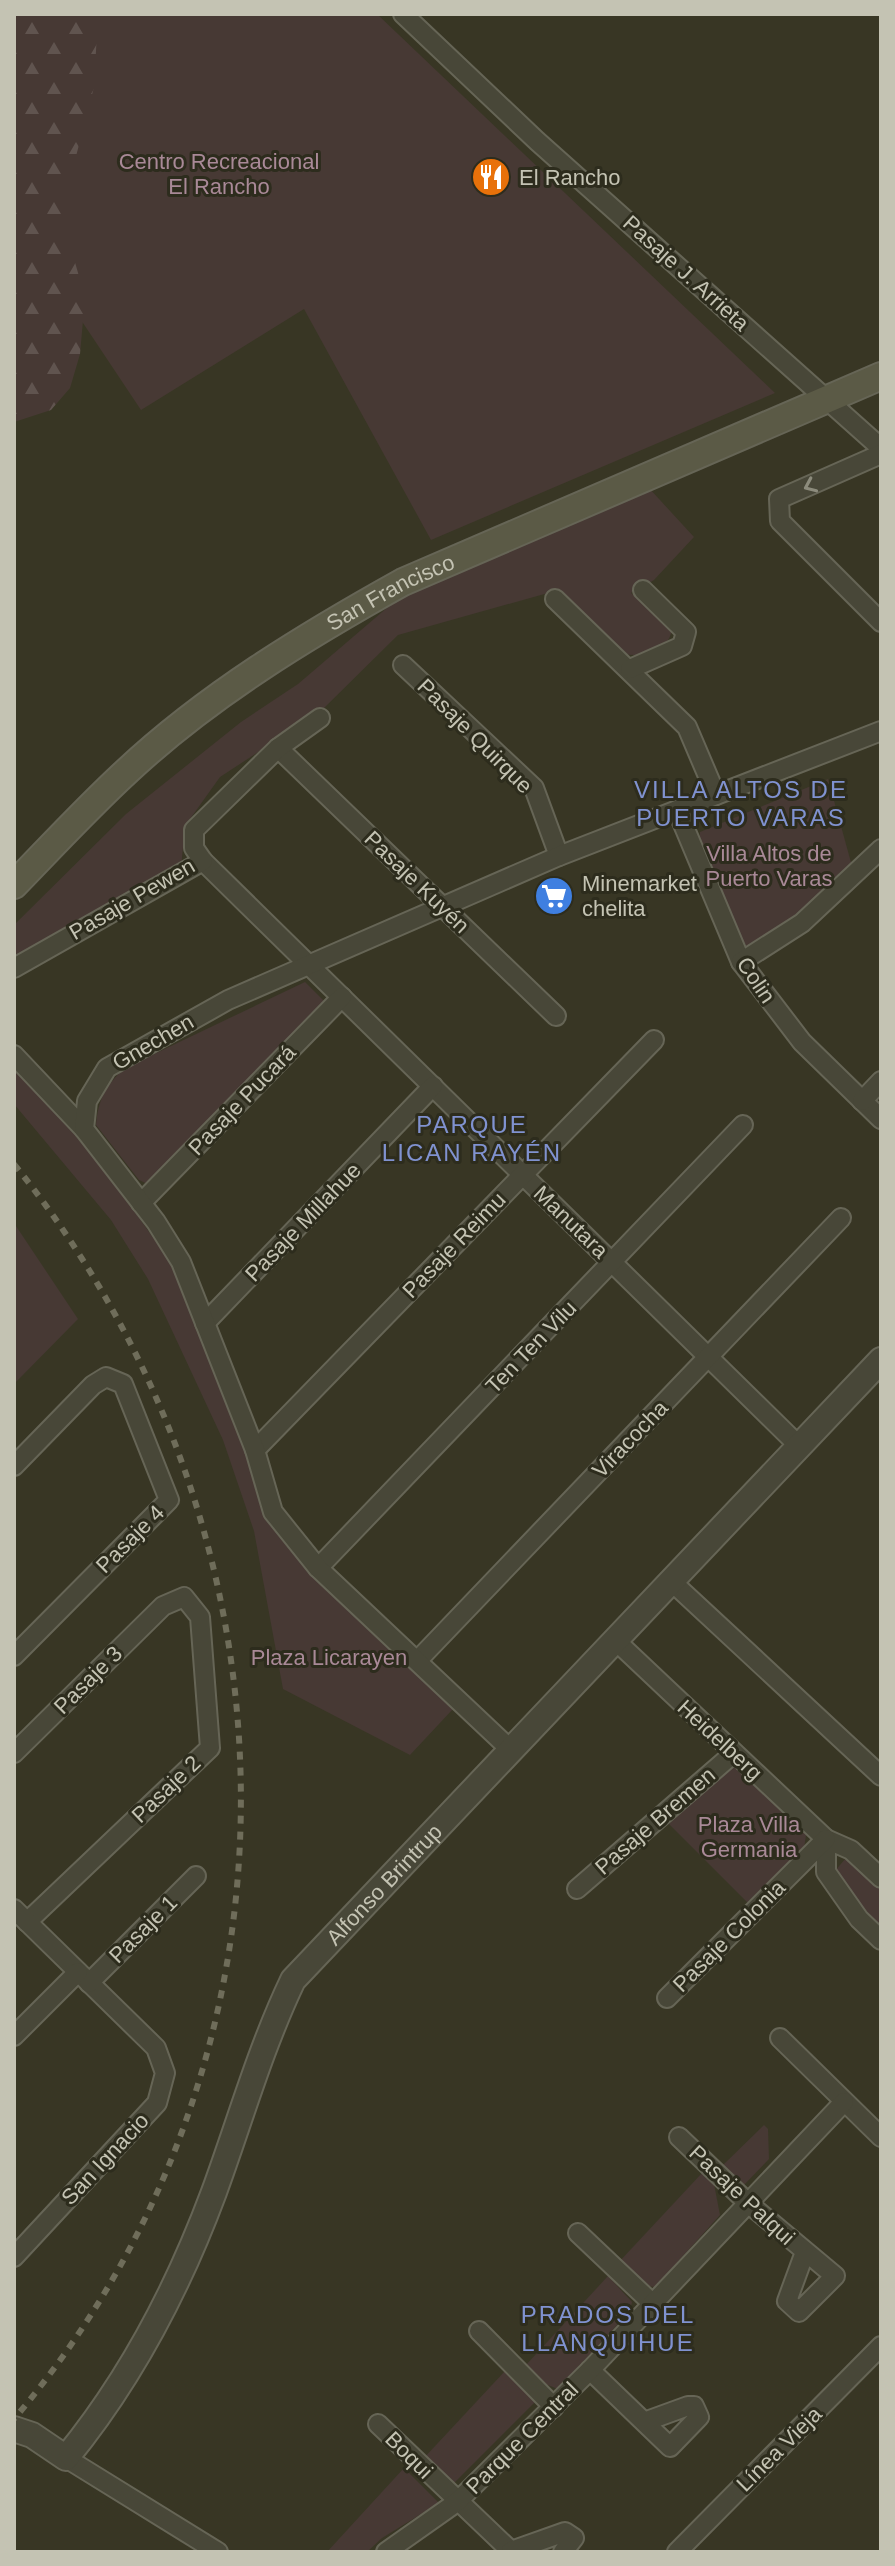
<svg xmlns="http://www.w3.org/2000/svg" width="895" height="2566" font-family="Helvetica,sans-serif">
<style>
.green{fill:#473934}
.forest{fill:url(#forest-firs)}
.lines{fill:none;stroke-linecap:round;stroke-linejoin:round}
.minor-casing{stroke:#666556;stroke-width:22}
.tertiary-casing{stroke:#666556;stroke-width:28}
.secondary-casing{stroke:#666556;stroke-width:30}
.minor{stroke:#484738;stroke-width:18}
.tertiary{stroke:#484738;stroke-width:24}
.secondary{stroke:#5b5a46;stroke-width:26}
.rail{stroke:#6f6d5a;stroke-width:6;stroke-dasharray:8 8;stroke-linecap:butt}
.oneway{stroke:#8c8b7c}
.labels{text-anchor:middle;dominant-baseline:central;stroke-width:6;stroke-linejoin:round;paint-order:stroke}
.park-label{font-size:22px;fill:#a98997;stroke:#2d2c1d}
.poi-label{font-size:22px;fill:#c4c3b3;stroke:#2d2c1d;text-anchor:start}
.street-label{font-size:22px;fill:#c4c3b3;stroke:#2d2c1d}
.neighbourhood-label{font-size:24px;letter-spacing:2px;fill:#8092d0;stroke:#2d2c1d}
</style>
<defs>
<pattern id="forest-firs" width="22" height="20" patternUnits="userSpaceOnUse" patternTransform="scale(2)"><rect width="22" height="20" fill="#473934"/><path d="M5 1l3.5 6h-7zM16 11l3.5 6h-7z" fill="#60544f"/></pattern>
</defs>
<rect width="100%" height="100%" fill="#383624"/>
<g class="green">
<path d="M83 14H377L775 393 431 540 304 309 141 410 51 275Z"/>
<path d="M648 487 694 537 654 580 649 583 644 580 631 593 672 629C669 651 644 658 624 654L555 591 398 635 321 711 220 777 185 826 181 868 14 959V925L126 814 241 722 298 684 402 595Z"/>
<path d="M828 779 852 866 797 919 749 949 739 937 700 846V832Z"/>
<path d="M305 982 326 1003 152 1186 139 1180 96 1125C98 1099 106 1085 125 1068Z"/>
<path d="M14 1066 84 1141 172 1264 281 1529 296 1556 453 1709 410 1755 283 1689 254 1531 223 1440 148 1279 111 1220 14 1104Z"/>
<path d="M14 1223 78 1319 14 1384Z"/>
<path d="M740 1765 807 1829 804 1848 750 1905 669 1824 725 1768Z"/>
<path d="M846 1858 858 1863 881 1884V1932L863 1915 834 1872Z"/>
<path d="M764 2125 768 2129 769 2159 744 2185 722 2166Z"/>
<path d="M703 2172 714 2184 720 2215 655 2287 641 2285 619 2262Z"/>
<path d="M608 2276 632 2302 630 2311 558 2389 540 2382 526 2365Z"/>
<path d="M505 2371 535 2402 455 2482 445 2483 423 2459Z"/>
<path d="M404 2468 439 2503 382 2538 367 2552H327Z"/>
</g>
<path class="forest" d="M14 14H98L94 87 61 214 85 297 80 354 70 388 51 410 14 422Z"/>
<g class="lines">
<g class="minor-casing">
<g id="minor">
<path d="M403 14 537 141 881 448"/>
<path d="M881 454 779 499 780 521 881 622"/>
<path d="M555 599 687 727 716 795"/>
<path d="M403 665 534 788 559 856"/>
<path d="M630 669 682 646 686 632 643 590"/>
<path d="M278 748 556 1016"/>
<path d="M677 810 741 962 802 1042 881 1119"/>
<path d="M203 861 799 1446"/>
<path d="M741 962 802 923 881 849"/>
<path d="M14 968 203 861 194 848V830L278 748 320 718"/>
<path d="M14 1055 84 1129"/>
<path d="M862 1101 881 1081"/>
<path d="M141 1203 342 997"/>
<path d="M205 1323 433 1086"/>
<path d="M255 1450 654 1040"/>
<path d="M14 1466 93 1385 106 1377 123 1384 169 1500 14 1656"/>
<path d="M318 1568 743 1125"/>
<path d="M671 1581 881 1776"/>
<path d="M615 1640 826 1839 851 1850 881 1878"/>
<path d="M418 1660 841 1218"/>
<path d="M511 1750 318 1568 273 1512 255 1450 181 1262 156 1222 84 1129 87 1101 107 1068 228 1000 559 856 881 731"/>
<path d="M14 1753 163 1606 184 1597 200 1617 210 1748 27 1922"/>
<path d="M826 1839V1872L859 1919 881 1940"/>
<path d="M577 1889 734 1753"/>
<path d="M14 1909 156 2048 165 2073 157 2103 14 2257"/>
<path d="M89 1983 196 1876"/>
<path d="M667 1998 826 1839"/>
<path d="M14 2036 78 1972"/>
<path d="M780 2038 881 2137"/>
<path d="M679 2137 748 2203 835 2276 799 2312 787 2301 805 2252"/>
<path d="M578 2233 653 2304"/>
<path d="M479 2331 554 2407"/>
<path d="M590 2370 670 2447 699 2417 694 2406H688L644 2422"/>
<path d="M378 2424 512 2552"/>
<path d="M66 2458 218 2552"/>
<path d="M511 2551 565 2532 574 2538 563 2552"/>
<path d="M386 2552 457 2502 590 2370 844 2102"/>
<path d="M677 2552 881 2346"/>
</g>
</g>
<g class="tertiary-casing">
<g id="tertiary">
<path id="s1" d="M14 2429 32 2435 66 2458C130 2380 179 2286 214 2192 240 2121 260 2049 293 1980L881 1360"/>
</g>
</g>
<g class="secondary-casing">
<g id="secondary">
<path id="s2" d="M14 885C51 847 87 808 126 772 207 696 306 636 403 582L881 376"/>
</g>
</g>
<use href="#minor" class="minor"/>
<use href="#tertiary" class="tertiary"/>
<use href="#secondary" class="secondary"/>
<path class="rail" d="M14 1164C310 1531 323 2054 14 2419"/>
</g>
<defs><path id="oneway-chevron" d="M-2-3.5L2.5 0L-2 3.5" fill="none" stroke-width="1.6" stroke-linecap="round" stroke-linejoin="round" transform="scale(2)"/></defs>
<use class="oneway" href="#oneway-chevron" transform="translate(810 486) rotate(156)"/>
<defs>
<g id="restaurant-disc" transform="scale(2)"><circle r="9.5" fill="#e8710a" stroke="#2d2c1d"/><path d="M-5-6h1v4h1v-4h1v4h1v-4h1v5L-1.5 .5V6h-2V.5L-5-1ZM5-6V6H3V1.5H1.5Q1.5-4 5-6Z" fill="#fff"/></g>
<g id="supermarket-disc" transform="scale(2)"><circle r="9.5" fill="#3f7fe0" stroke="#2d2c1d"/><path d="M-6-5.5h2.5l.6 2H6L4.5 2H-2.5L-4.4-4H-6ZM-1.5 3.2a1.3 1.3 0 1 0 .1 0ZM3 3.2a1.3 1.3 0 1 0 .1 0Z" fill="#fff"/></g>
</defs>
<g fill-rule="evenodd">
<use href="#restaurant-disc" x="491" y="177"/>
<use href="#supermarket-disc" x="554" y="896"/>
</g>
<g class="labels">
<g class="park-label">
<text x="219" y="161">Centro Recreacional<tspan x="219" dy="25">El Rancho</tspan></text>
<text x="769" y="853">Villa Altos de<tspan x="769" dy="25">Puerto Varas</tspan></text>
<text x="329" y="1657">Plaza Licarayen</text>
<text x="749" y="1824">Plaza Villa<tspan x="749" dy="25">Germania</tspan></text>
</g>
<g class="poi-label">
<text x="519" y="177">El Rancho</text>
<text x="582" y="883">Minemarket<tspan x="582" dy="25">chelita</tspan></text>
</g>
<g class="street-label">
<text transform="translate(686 273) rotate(42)">Pasaje J. Arrieta</text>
<text stroke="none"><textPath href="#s2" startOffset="480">San Francisco</textPath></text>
<text transform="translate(475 736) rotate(45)">Pasaje Quirque</text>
<text transform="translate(417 882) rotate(44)">Pasaje Kuyén</text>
<text transform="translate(132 899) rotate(-30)">Pasaje Pewen</text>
<text transform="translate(756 980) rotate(56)">Colin</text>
<text transform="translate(153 1042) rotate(-30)">Gnechen</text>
<text transform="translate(242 1100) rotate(-46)">Pasaje Pucará</text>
<text transform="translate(303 1222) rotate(-46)">Pasaje Millahue</text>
<text transform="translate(571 1222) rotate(44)">Manutara</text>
<text transform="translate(454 1245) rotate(-46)">Pasaje Reimu</text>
<text transform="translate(531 1347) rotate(-46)">Ten Ten Vilu</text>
<text transform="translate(630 1439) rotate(-46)">Viracocha</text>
<text transform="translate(130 1539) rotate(-45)">Pasaje 4</text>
<text transform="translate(88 1680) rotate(-45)">Pasaje 3</text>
<text transform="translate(720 1740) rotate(43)">Heidelberg</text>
<text transform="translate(166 1789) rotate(-44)">Pasaje 2</text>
<text transform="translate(655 1821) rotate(-41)">Pasaje Bremen</text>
<text stroke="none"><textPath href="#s1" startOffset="724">Alfonso Brintrup</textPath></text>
<text transform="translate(143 1929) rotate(-45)">Pasaje 1</text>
<text transform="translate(729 1936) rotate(-45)">Pasaje Colonia</text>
<text transform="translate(105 2159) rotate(-47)">San Ignacio</text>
<text transform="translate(742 2195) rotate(43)">Pasaje Palqui</text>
<text transform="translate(522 2438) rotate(-45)">Parque Central</text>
<text transform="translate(779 2449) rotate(-45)">Línea Vieja</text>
<text transform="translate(409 2455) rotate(45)">Boqui</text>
</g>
<g class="neighbourhood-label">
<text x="741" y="789">VILLA ALTOS DE<tspan x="741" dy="28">PUERTO VARAS</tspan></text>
<text x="472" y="1124">PARQUE<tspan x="472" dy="28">LICAN RAYÉN</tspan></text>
<text x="608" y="2314">PRADOS DEL<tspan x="608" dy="28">LLANQUIHUE</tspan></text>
</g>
</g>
<rect width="895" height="2566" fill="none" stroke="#c4c3b3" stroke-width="32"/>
</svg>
